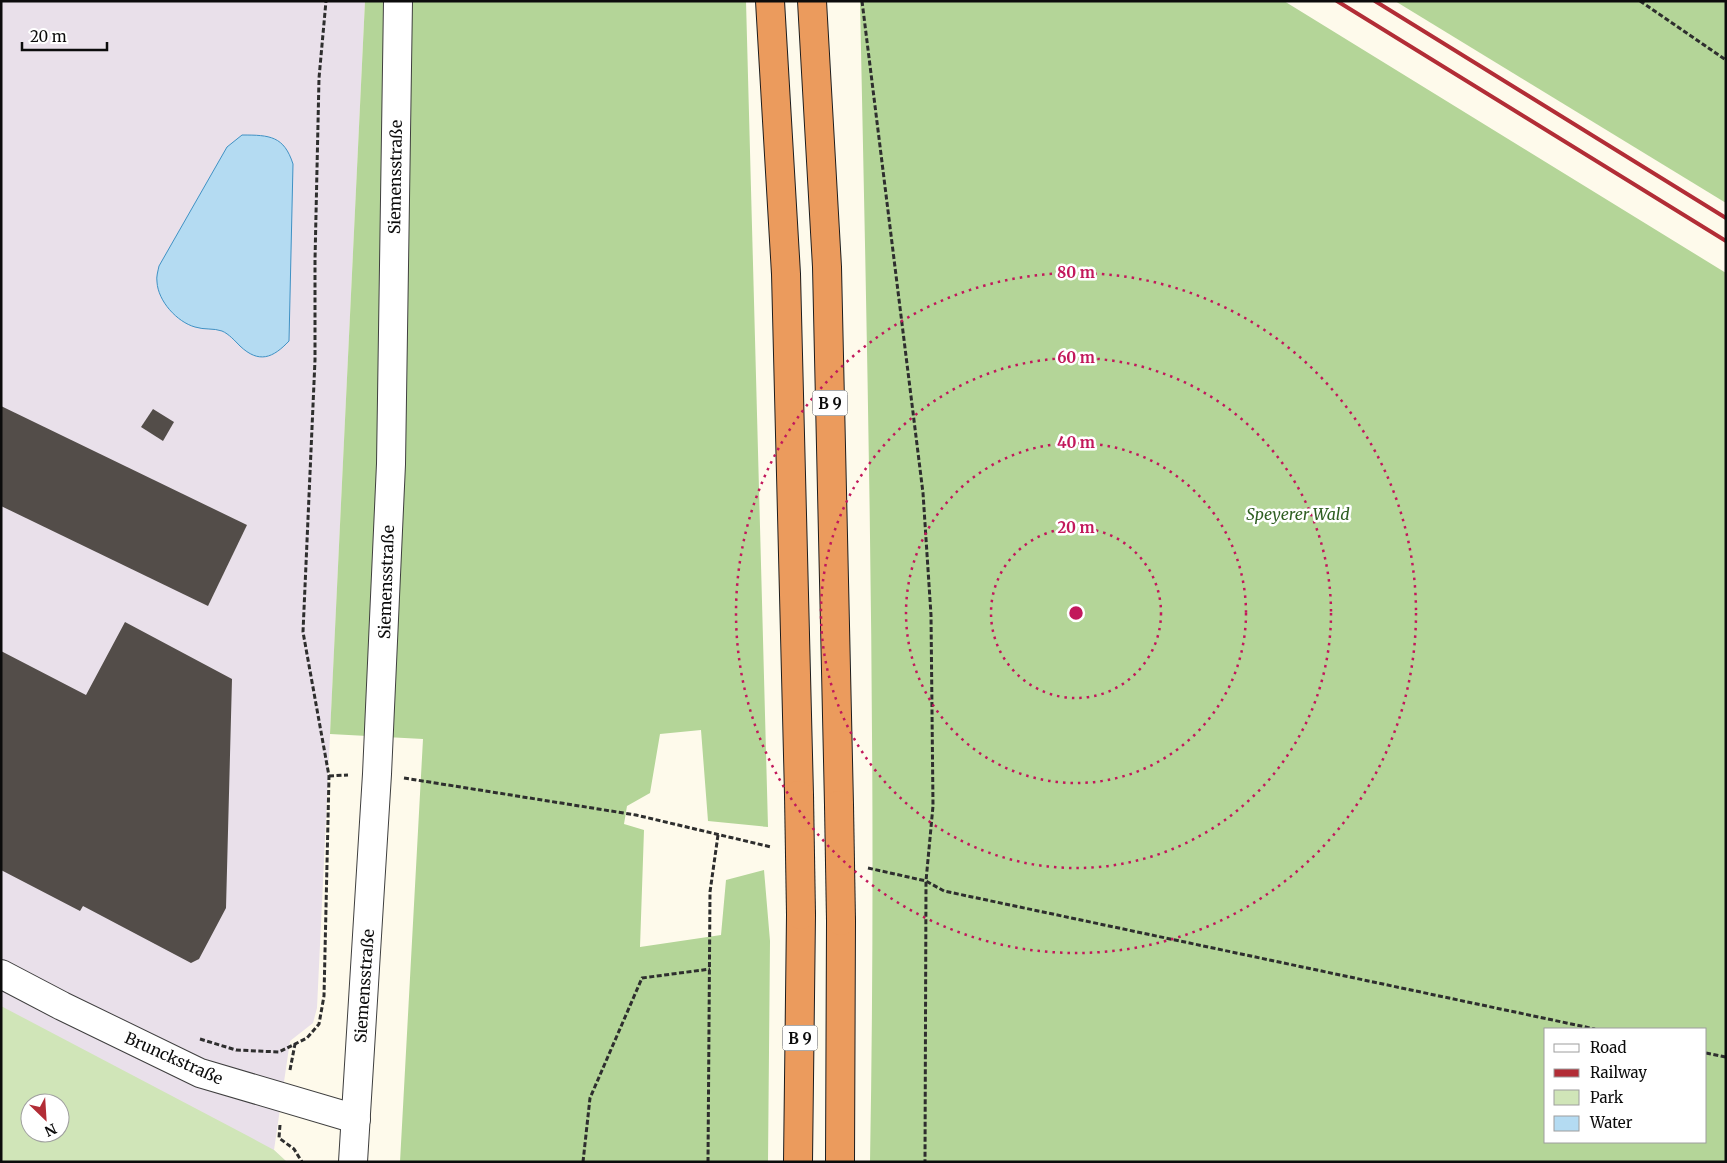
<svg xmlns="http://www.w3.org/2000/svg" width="1727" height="1163" font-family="Merriweather,serif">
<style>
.industrial{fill:#e9e0ea;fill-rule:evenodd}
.green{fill:#d0e5b8;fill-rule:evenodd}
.forest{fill:#b4d598;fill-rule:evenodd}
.water{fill:#b4dbf2;stroke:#3f91c4}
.building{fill:#534d49}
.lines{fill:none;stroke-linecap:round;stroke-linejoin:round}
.minor-casing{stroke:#3f3f3f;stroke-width:30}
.highway-casing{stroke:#1d1d1d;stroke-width:30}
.path{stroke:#2e2e2e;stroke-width:3;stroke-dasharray:5 2.5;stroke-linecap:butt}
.minor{stroke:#fff;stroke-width:28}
.highway{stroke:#eb9b5d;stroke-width:28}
.rail{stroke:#b22d36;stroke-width:4}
.highway-bridge-casing{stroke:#1d1d1d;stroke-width:30;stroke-linecap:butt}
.highway-bridge{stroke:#eb9b5d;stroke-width:28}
.ring{fill:none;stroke:#c2185b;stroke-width:2.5;stroke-dasharray:2.5 5}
.labels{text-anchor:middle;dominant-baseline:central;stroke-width:5;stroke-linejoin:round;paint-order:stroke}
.shield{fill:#fff;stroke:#555;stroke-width:1}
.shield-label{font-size:15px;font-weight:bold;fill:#0c0c0c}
.street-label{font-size:16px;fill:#0c0c0c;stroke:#fff}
.park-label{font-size:16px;font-style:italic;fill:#2e5e21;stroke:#fff}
.centre{fill:#c2185b;stroke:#fff;stroke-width:2.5}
.ring-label{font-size:15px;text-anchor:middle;font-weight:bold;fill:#c2185b;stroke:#fff;stroke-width:5;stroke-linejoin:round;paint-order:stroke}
</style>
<rect width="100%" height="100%" fill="#fefaeb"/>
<path class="industrial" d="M1 1H365L317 1008 313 1023 290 1041 274 1150 287 1162H1ZM30 1103H60V1133H30Z"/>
<path class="green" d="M1 1006 250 1137 274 1150 287 1162H1ZM30 1103H60V1133H30Z"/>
<g class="forest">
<path d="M365 1H746L768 827 708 821 701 730 660 734 650 793 627 806 624 824 644 830 640 947 721 935 726 880 764 870 770 941 768 1162H400L423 739 330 734Z"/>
<path d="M860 1H1284L1726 273V1162H870C877 775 868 388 860 1ZM1546 1029H1706V1142H1546Z"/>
<path d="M1395 1H1726V203Z"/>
</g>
<path class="water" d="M242 135C270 135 284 136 293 164L289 341C273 358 259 364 240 346 235 341 229 334 222 331 214 328 204 330 195 327 177 322 158 301 157 282 156 277 158 271 159 266L227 147Z"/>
<g class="building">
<path d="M1 406 247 525 208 606 1 506Z"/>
<path d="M153 409 174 422 163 441 141 427Z"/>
<path d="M125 622 232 679 226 908 199 959 191 963 83 906 80 911 1 870V651L86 695Z"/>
</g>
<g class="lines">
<g class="minor-casing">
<g id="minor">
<path d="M1 974 62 1006 200 1073 356 1119"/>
<path d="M353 1162 377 774 391 464 398 1"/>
</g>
</g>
<g class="highway-casing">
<g id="highway">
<path d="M770 1 786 274 799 795"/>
<path d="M812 1 827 267 839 805"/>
<path d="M798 1162 801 915"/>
<path d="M840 1162 841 921"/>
</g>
</g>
<g class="path">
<path d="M862 1 923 493 931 615 933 806 926 881 925 1162"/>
<path d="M1640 1 1726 60"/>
<path d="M329 776 348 775"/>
<path d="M404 778 636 815 771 847"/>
<path d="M868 868 926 881 944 891 1595 1029"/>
<path d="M200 1039 236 1050 279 1052 307 1038 319 1024 324 996 329 776 303 632 315 360V260L319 78 326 1"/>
<path d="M1706 1053 1726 1057"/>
<path d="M290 1070 295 1044"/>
<path d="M280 1125 279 1138 294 1149 302 1162"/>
<path d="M583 1162 590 1098 642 978 710 969"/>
<path d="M708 1162 710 892 718 835"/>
</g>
<use href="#minor" class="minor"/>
<use href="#highway" class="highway"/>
<g class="rail">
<path d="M1337 1 1726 241"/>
<path d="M1375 1 1726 218"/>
</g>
<g class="highway-bridge-casing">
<g id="highway-bridge">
<path d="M799 795 801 915"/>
<path d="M839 805 841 921"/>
</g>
</g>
<use href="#highway-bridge" class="highway-bridge"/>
</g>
<g class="ring">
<circle cx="1076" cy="613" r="85"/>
<circle cx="1076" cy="613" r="170"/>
<circle cx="1076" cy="613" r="255"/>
<circle cx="1076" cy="613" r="340"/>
</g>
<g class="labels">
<g class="shield">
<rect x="812.5" y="390.5" width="35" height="25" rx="4"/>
<rect x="782.5" y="1025.5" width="35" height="25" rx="4"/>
</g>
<g class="shield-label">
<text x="830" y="403">B 9</text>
<text x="800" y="1038">B 9</text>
</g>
<g class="street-label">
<text transform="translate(395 177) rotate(-89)">Siemensstraße</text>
<text transform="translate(386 582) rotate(-88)">Siemensstraße</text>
<text transform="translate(364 986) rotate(-86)">Siemensstraße</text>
<text transform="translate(174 1058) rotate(24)">Brunckstraße</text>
</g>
<g class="park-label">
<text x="1298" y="514">Speyerer Wald</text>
</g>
</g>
<circle cx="1076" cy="613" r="8" class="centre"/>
<g class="ring-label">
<text x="1076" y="278">80 m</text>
<text x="1076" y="363">60 m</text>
<text x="1076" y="448">40 m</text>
<text x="1076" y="533">20 m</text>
</g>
<rect width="1727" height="1163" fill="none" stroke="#0c0c0c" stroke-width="5"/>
<rect x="1544" y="1028" width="162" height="115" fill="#ffffff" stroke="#9e9e9e"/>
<rect x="1554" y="1044" width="25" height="8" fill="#ffffff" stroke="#9e9e9e"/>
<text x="1590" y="1053" font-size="15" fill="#0c0c0c">Road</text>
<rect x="1554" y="1069" width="25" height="8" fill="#b22d36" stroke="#9e9e9e"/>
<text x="1590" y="1078" font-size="15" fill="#0c0c0c">Railway</text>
<rect x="1554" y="1090" width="25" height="15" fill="#d0e5b8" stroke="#9e9e9e"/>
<text x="1590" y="1103" font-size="15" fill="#0c0c0c">Park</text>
<rect x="1554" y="1116" width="25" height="15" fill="#b4dbf2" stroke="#9e9e9e"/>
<text x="1590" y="1128" font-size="15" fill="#0c0c0c">Water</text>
<g transform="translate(45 1118) rotate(155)"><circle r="24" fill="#ffffff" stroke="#9e9e9e"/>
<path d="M0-4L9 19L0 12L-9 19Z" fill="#b22d36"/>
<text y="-8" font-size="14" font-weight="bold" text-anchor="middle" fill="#0c0c0c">N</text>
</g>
<path d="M22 42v8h85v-8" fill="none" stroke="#0c0c0c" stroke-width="2.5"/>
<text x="30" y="42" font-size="15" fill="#0c0c0c" stroke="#ffffff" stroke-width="4" paint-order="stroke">20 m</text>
</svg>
